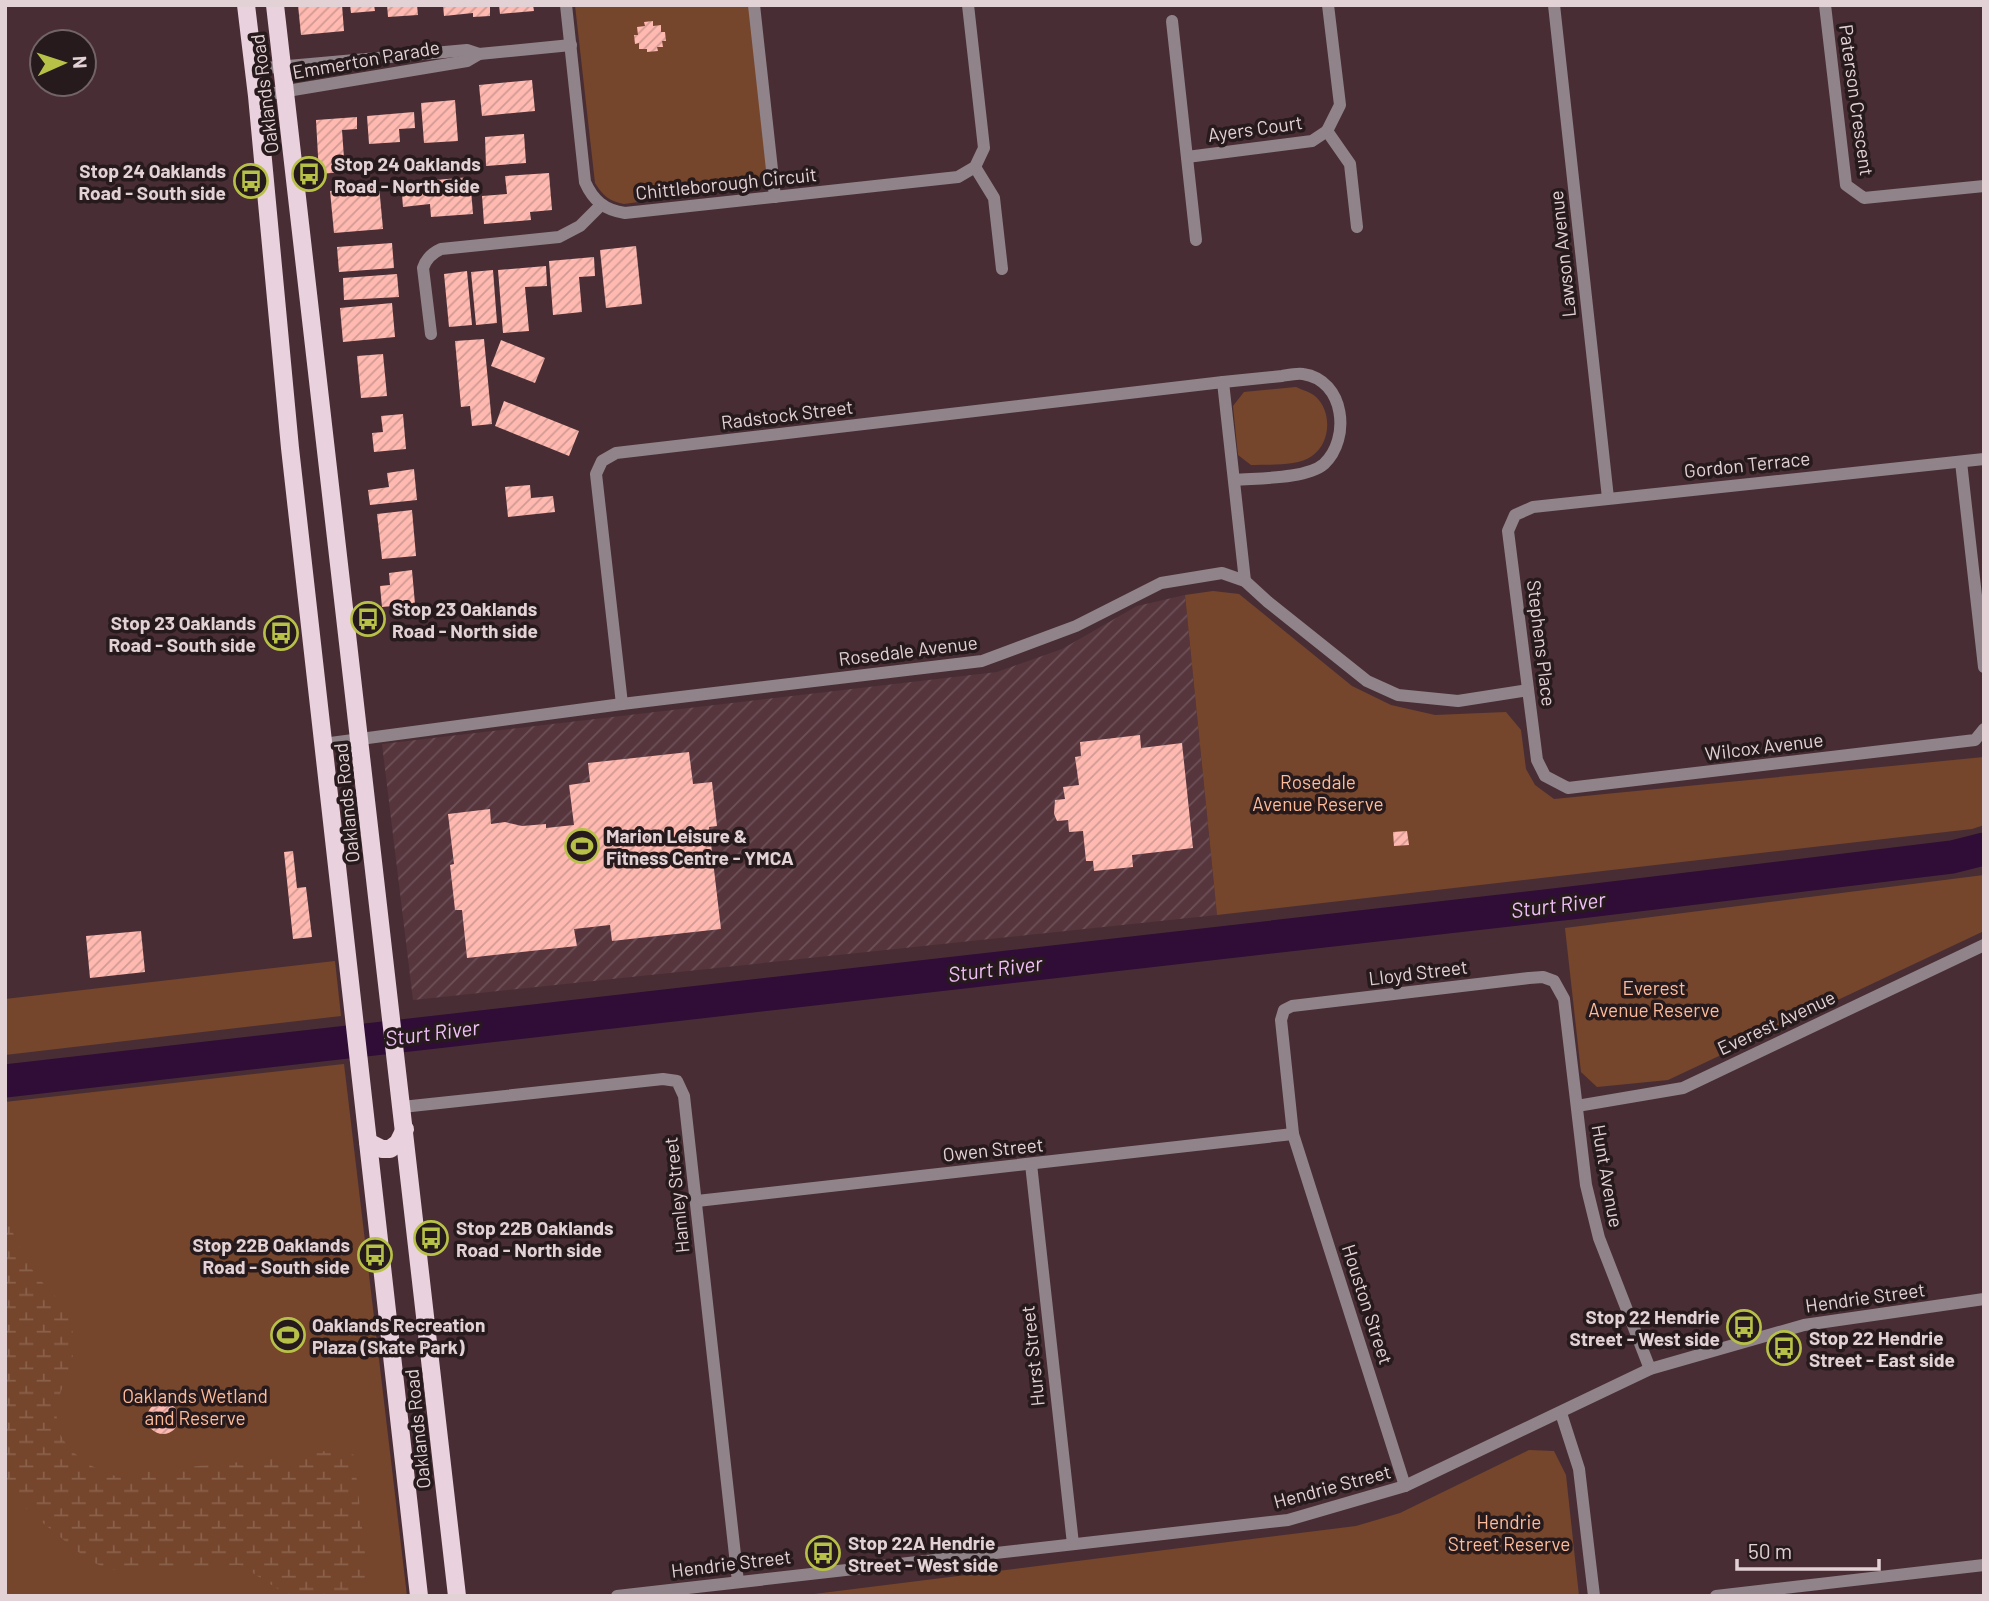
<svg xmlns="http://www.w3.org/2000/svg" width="1989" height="1601" font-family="Barlow,sans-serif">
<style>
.industrial{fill:url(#industrial-furrows)}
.green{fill:#76462c}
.wetland{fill:url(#wetland-marsh)}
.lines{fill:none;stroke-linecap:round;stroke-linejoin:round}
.river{stroke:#300d36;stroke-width:33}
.building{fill:url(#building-hatch)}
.minor{stroke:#90848a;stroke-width:12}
.major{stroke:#ead1de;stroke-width:18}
.labels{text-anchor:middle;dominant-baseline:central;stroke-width:7;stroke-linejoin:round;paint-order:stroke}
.street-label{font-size:19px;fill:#e3d2d5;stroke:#261a1c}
.poi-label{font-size:19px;font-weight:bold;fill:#e3d2d5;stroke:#261a1c;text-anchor:start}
.park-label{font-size:19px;fill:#febb99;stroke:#261a1c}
.water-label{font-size:21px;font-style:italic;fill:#efc0f7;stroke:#261a1c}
</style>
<defs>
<pattern id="industrial-furrows" width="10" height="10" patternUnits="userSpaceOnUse" patternTransform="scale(1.75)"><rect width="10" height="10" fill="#56353d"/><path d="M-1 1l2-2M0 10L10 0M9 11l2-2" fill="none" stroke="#6e5158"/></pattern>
<pattern id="wetland-marsh" width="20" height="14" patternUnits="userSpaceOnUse" patternTransform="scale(1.75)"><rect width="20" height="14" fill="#76462c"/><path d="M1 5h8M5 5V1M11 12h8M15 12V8" fill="none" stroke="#89604a"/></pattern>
<pattern id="building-hatch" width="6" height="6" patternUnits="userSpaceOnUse" patternTransform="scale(1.75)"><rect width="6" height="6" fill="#ffb9b0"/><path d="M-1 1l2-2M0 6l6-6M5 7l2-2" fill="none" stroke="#d09a94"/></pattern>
</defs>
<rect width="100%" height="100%" fill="#482e34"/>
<path class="industrial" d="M1185 595 1217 915 413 1000 382 744 997 672 1062 649 1137 606Z"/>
<g class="green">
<path d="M575 5H749L769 184 624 204C609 201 603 196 595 183Z"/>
<path d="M1296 387C1302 390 1311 392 1316 397 1332 412 1331 443 1312 456 1297 467 1268 464 1251 465L1238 455 1233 406 1244 392Z"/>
<path d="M1213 591 1239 594 1352 686 1391 705 1435 715 1506 712 1521 730 1526 769 1535 785 1554 799 1984 757V825L1972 829 1217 915 1185 595Z"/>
<path d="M1984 875V931L1668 1080 1597 1087 1581 1072 1565 928Z"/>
<path d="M335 961 341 1016 5 1055V999Z"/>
<path d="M344 1064 407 1596H5V1102Z"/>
<path d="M1529 1450 1554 1451 1566 1475 1579 1596H798L1356 1526 1400 1513Z"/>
</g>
<path class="wetland" d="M5 1216C14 1233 20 1252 31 1268 48 1293 65 1298 72 1329 82 1369 50 1389 58 1427 63 1450 91 1468 112 1475 129 1480 148 1470 164 1469 209 1465 253 1461 297 1456 312 1454 325 1450 340 1449L354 1455 366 1563 364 1583 357 1591 345 1596H289L240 1565 109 1570 87 1559 43 1523 26 1508 5 1482Z"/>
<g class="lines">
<path class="river" d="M5 1081 1571 903 1952 857 1984 849"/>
</g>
<g class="building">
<path d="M298 5H342L344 31 301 35Z"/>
<path d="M350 5H374L375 11 351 13Z"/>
<path d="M387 5H417L418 15 388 17Z"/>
<path d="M443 5H490V16L473 17V13L444 16Z"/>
<path d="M499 5H533L534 11 500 14Z"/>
<path d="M653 21V26L661 25V32H665L666 41H662L663 47H657L658 51 647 52V49H639V43L635 44 634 35H638L637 27 645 26 644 22Z"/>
<path d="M532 80 535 111 482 116 479 85Z"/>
<path d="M455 100 458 141 424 143 421 103Z"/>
<path d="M414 112 415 128 399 129 400 142 369 144 367 116Z"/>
<path d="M357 117V129L342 130 345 172 319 174 316 120Z"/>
<path d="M524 134 526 163 486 166 485 137Z"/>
<path d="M549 173 552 210 530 212 531 220 484 224 482 196 507 194 505 176Z"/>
<path d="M470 177 473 214 431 217 430 204 403 207 401 183Z"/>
<path d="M379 186 383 229 334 233 330 191Z"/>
<path d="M392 243 394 268 339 272 337 247Z"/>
<path d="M636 246 642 304 606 308 600 250Z"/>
<path d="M594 257 595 276 579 277 582 312 553 315 549 261Z"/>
<path d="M546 266 547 286 525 287 529 331 503 333 498 270Z"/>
<path d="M493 270 497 323 476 325 471 272Z"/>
<path d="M467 271 472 325 449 327 444 274Z"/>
<path d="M397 274 399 297 344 300 343 278Z"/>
<path d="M392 303 395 337 343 342 340 308Z"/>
<path d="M484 339 492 424 472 426 470 406 461 407 455 341Z"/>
<path d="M501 340 545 358 535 383 491 366Z"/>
<path d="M383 354 387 396 361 398 357 356Z"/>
<path d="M504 401 579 431 569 456 495 426Z"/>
<path d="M403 414 406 449 374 452 372 433 383 432 381 416Z"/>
<path d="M414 469 417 500 370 505 368 490 389 487 387 473Z"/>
<path d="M530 485 531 498 553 496 555 512 508 517 505 487Z"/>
<path d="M412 510 416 556 382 559 377 514Z"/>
<path d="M412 570 415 604 382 607 380 586 390 585 389 573Z"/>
<path d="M1140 735 1141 748 1182 743 1193 848 1132 855 1133 867 1094 871 1093 861H1086L1083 831 1069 832 1068 820 1057 821 1054 814 1055 800 1065 799 1063 787 1079 785 1075 757 1081 756 1080 742Z"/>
<path d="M689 752 693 784 712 782 717 826 709 827 721 929 612 941 610 925 574 929 577 946 467 958 462 910H455L450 865 454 864 448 814 490 809 491 824 505 822 522 826 546 824V828L574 825 569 785 590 782 588 763Z"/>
<path d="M1407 831 1409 845 1394 846 1393 832Z"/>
<path d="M293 851 297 888 306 887 312 937 293 939 284 852Z"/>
<path d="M141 931 145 972 90 978 86 936Z"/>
<circle cx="163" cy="1418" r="16"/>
</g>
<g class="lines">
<g class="minor">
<path d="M566 5 585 182C593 200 604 210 625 213L958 177 975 167 984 148 968 5"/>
<path d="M754 5 775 197"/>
<path d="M1328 5 1340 105 1327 131 1350 164 1357 227"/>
<path d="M1554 5 1608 498"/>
<path d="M1825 5 1846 185 1864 198 1984 186"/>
<path d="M1172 21 1196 240"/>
<path d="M254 69 467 50 479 54 571 45"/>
<path d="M257 96 467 61 479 54"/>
<path d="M1187 157 1312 141 1327 131"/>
<path d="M975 167 994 198 1002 269"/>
<path d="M431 334 423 268C426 259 432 253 441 249L559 237 580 226 601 205"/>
<path d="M1223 382 1245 581"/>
<path d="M1984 459 1533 507 1515 515 1508 531 1537 760 1545 776 1568 788 1975 740 1984 729"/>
<path d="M1961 462 1984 667"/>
<path d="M622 704 596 474 602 461 616 453 1223 382C1242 380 1262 378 1282 376 1288 375 1297 373 1303 374 1345 380 1351 439 1324 464 1307 479 1257 478 1235 480"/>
<path d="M323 744 622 704 982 661 1076 626 1161 583 1222 573 1245 581 1268 602 1367 681 1398 695 1458 701 1528 690"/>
<path d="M1577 1106 1683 1088 1984 945"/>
<path d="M402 1107 663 1079 677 1081 684 1096 738 1582"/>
<path d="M1031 1164 1073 1544"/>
<path d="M697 1201 1293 1134"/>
<path d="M1561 1413 1579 1469 1594 1596"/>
<path d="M1405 1486 1293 1134 1281 1020 1284 1010 1292 1006 1529 978 1543 977 1554 981 1564 999 1586 1185 1599 1238 1650 1369"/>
<path d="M617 1596 1288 1520 1405 1486 1650 1369 1804 1325 1984 1299"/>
<path d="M1716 1596 1984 1565"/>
</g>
<g class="major">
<path d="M246 5 257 96 290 448 419 1596"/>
<path d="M275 5 457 1596"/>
<path d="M368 1142 382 1149H390L398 1143 405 1129"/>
</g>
</g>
<defs>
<g id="bus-ring" transform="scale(1.75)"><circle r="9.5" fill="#261a1c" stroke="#b8c147" stroke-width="1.5"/><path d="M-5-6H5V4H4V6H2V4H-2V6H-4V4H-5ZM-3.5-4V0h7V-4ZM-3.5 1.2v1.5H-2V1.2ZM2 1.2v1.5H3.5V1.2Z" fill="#b8c147"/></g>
<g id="stadium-ring" transform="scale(1.75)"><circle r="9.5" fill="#261a1c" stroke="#b8c147" stroke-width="1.5"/><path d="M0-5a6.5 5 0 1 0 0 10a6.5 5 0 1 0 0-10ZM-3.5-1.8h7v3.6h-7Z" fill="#b8c147"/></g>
</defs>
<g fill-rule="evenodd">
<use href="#bus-ring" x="309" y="174"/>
<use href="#bus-ring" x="251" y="181"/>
<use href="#bus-ring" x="368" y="619"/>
<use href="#bus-ring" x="281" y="633"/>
<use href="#stadium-ring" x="582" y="846"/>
<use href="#bus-ring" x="431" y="1238"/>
<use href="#bus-ring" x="375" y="1255"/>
<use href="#bus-ring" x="1744" y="1327"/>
<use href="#stadium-ring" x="288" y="1335"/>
<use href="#bus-ring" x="1784" y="1348"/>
<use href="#bus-ring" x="823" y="1553"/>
</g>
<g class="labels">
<g class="street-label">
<text transform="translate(366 59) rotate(-10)">Emmerton Parade</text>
<text transform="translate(264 94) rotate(-97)">Oaklands Road</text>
<text transform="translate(1857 100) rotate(82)">Paterson Crescent</text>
<text transform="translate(1255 128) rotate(-8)">Ayers Court</text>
<text transform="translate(726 183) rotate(-6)">Chittleborough Circuit</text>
<text transform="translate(1562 254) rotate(-96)">Lawson Avenue</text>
<text transform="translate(787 414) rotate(-7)">Radstock Street</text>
<text transform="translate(1747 464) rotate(-6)">Gordon Terrace</text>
<text transform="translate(1542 643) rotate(83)">Stephens Place</text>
<text transform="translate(908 650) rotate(-7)">Rosedale Avenue</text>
<text transform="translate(1764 746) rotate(-7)">Wilcox Avenue</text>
<text transform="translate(346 803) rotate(-96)">Oaklands Road</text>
<text transform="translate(1418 972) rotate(-7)">Lloyd Street</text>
<text transform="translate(1776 1022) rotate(-25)">Everest Avenue</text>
<text transform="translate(993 1149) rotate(-6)">Owen Street</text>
<text transform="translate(1608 1176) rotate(80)">Hunt Avenue</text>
<text transform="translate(676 1195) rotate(-96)">Hamley Street</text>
<text transform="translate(1865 1297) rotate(-8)">Hendrie Street</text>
<text transform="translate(1368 1304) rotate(72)">Houston Street</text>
<text transform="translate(1032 1356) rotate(-96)">Hurst Street</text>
<text transform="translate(417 1429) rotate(-96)">Oaklands Road</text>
<text transform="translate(1332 1486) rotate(-15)">Hendrie Street</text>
<text transform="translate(731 1563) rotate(-7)">Hendrie Street</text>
</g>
<g class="poi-label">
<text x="334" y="163">Stop 24 Oaklands<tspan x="334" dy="22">Road - North side</tspan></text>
<text x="226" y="170" text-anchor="end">Stop 24 Oaklands<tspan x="226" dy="22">Road - South side</tspan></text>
<text x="392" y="608">Stop 23 Oaklands<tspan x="392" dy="22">Road - North side</tspan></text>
<text x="256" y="622" text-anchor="end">Stop 23 Oaklands<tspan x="256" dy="22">Road - South side</tspan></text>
<text x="606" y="835">Marion Leisure &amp;<tspan x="606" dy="22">Fitness Centre - YMCA</tspan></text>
<text x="456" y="1227">Stop 22B Oaklands<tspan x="456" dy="22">Road - North side</tspan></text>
<text x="350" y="1244" text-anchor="end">Stop 22B Oaklands<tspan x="350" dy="22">Road - South side</tspan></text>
<text x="1720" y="1316" text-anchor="end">Stop 22 Hendrie<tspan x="1720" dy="22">Street - West side</tspan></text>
<text x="312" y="1324">Oaklands Recreation<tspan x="312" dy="22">Plaza (Skate Park)</tspan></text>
<text x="1809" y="1337">Stop 22 Hendrie<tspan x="1809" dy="22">Street - East side</tspan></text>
<text x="848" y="1542">Stop 22A Hendrie<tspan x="848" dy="22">Street - West side</tspan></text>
</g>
<g class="park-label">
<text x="1318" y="781">Rosedale<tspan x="1318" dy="22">Avenue Reserve</tspan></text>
<text x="1654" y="987">Everest<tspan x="1654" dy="22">Avenue Reserve</tspan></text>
<text x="195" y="1395">Oaklands Wetland<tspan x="195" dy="22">and Reserve</tspan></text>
<text x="1509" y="1521">Hendrie<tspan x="1509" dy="22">Street Reserve</tspan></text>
</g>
<g class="water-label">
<text transform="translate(1558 904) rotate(-7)">Sturt River</text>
<text transform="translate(995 968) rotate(-7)">Sturt River</text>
<text transform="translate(432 1032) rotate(-7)">Sturt River</text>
</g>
</g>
<rect width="1989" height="1601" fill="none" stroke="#e3d2d5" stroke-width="14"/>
<g transform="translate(63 63) rotate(87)"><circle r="33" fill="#261a1c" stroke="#726466" stroke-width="2"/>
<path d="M0-5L12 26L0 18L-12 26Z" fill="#b8c147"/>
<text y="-10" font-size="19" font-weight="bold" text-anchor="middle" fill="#e3d2d5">N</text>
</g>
<path d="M1737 1559v10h142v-10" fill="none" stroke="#e3d2d5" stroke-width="3.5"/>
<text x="1748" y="1559" font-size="21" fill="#e3d2d5" stroke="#261a1c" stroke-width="5" paint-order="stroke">50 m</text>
</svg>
